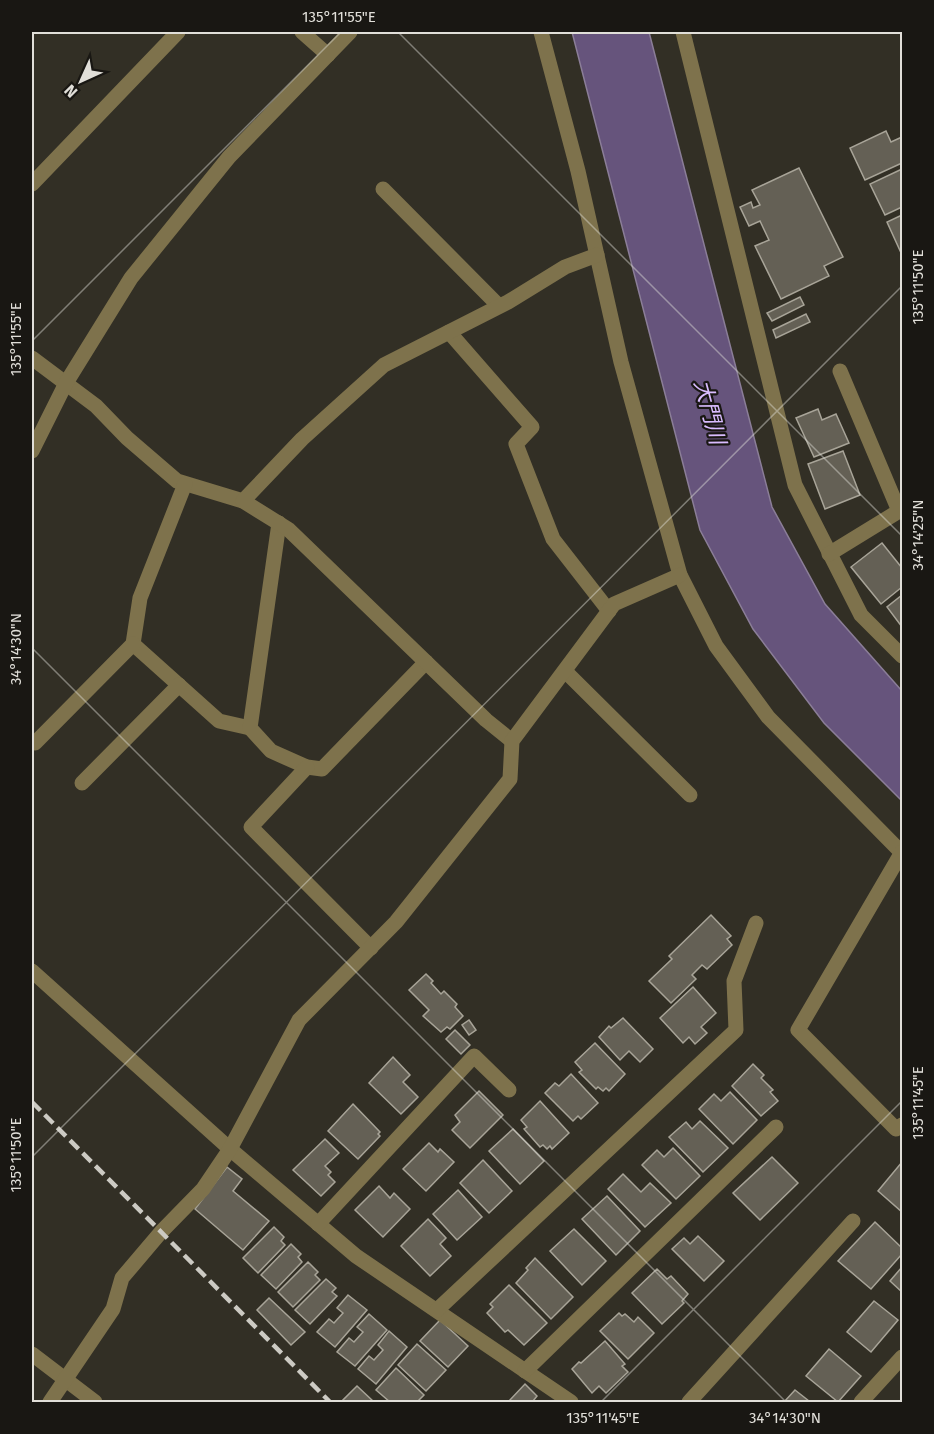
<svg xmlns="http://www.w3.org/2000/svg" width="934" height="1434" font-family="'Fira Sans','Noto Sans JP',sans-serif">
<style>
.water{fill:#66547c;stroke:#8b7e98;stroke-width:1.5}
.building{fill:#646055;stroke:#a8a498;stroke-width:1.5}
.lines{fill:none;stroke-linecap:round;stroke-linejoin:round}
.minor{stroke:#7e724c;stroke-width:15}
.rail{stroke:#cccac3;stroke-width:4.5;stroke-dasharray:12 6;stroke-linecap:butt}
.ticks{fill:none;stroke:#e1dfd9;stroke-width:1.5;stroke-opacity:0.45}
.labels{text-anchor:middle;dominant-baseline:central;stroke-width:4.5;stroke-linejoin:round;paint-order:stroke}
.water-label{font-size:22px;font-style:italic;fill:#d9bcfe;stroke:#191713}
.neatline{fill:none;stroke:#e1dfd9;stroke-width:2}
.ticks-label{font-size:15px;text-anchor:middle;fill:#e1dfd9}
</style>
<rect width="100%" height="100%" fill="#322f25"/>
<path class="water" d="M572 32H649L772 507 825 604 902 691V801L824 723 753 629 700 530Z"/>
<g class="building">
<path d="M886 131 891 142 902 137V163L865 180 850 148Z"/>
<path d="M799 168 843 257 824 266 829 276 781 299 755 246 769 240 760 221 749 226 740 207 751 202 753 208 760 205 752 190Z"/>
<path d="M902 169V207L885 215 870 184Z"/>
<path d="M902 215V255L887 222Z"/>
<path d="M800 297 804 305 772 321 767 313Z"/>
<path d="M806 314 810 322 776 338 773 330Z"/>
<path d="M818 409 822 420 836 414 849 443 814 457 796 418Z"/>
<path d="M843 451 860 495 825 509 808 464Z"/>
<path d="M882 543 902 568V587L881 604 851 567Z"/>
<path d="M902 595V627L887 607Z"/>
<path d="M711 915 731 936 727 939 732 945 707 969 702 965 692 975 696 979 671 1003 649 981 672 959 669 956Z"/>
<path d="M426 974 433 981 431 983 441 994 444 991 457 1004 455 1007 463 1016 450 1029 447 1027 441 1032 423 1016 429 1010 409 990Z"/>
<path d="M693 987 716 1013 701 1027 707 1033 695 1044 689 1037 683 1043 660 1018Z"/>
<path d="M623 1018 653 1049 640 1062 629 1051 620 1060 599 1037 609 1026 611 1028Z"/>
<path d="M469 1020 476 1030 469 1035 462 1025Z"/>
<path d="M455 1030 470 1045 461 1054 446 1039Z"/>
<path d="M595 1043 625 1074 609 1091 606 1088 603 1091 598 1087 596 1089 579 1072 582 1070 575 1062Z"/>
<path d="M393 1057 410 1075 403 1082 418 1097 401 1114 369 1083Z"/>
<path d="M753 1064 764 1075 761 1078 773 1090 770 1092 778 1101 761 1116 732 1086Z"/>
<path d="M571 1074 598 1103 581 1119 578 1116 573 1121 545 1093 555 1083 559 1086Z"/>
<path d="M479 1091 503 1115 470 1148 452 1130 460 1122 455 1115Z"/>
<path d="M730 1092 757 1120 733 1144 699 1109 714 1094 721 1101Z"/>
<path d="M540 1101 569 1133 552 1149 550 1146 547 1149 543 1145 540 1147 524 1129 527 1127 521 1120Z"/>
<path d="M353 1104 380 1132 378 1134 380 1136 358 1159 328 1131Z"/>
<path d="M700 1121 728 1148 703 1172 669 1137 686 1122 692 1129Z"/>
<path d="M513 1129 544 1161 520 1184 489 1151Z"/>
<path d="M325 1139 339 1153 325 1166 331 1172 328 1175 335 1182 321 1196 293 1170Z"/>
<path d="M429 1143 438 1152 440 1149 454 1162 426 1191 403 1169Z"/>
<path d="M673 1148 700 1176 676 1199 642 1165 657 1150 664 1157Z"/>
<path d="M772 1157 798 1183 760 1220 733 1193Z"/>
<path d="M483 1160 512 1191 489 1213 460 1183Z"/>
<path d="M902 1162V1212L878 1191Z"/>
<path d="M227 1167 242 1179 233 1191 269 1221 243 1250 195 1209Z"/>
<path d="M623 1174 641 1192 650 1183 671 1203 645 1227 608 1189Z"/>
<path d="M379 1186 390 1198 394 1193 410 1209 383 1237 355 1210Z"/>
<path d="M458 1190 482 1217 457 1240 433 1214Z"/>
<path d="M607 1196 640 1231 616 1255 582 1219Z"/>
<path d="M428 1219 446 1238 440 1244 451 1256 430 1276 401 1246Z"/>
<path d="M875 1222 902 1248V1254L871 1289 838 1261Z"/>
<path d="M274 1227 284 1237 281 1241 285 1245 258 1273 243 1258Z"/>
<path d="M574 1229 606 1261 582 1285 550 1251Z"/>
<path d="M698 1236 724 1261 704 1281 672 1249 684 1238 690 1244Z"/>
<path d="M291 1244 301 1254 298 1257 302 1262 276 1289 261 1275Z"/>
<path d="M535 1258 573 1297 551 1319 516 1283 528 1270 526 1268Z"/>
<path d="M308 1262 318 1272 315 1275 320 1280 293 1307 278 1292Z"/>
<path d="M902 1267V1292L890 1281Z"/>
<path d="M657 1269 667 1279 671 1276 688 1294 682 1301 684 1303 662 1324 632 1293Z"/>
<path d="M326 1279 336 1288 332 1292 337 1296 310 1324 295 1310Z"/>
<path d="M509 1285 547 1323 524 1345 508 1330 505 1332 487 1313 493 1307 490 1304Z"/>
<path d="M348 1295 367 1310 335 1347 317 1332 329 1319 334 1323 343 1313 337 1308Z"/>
<path d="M269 1298 305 1332 291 1345 257 1310Z"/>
<path d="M874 1301 898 1320 871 1352 847 1332Z"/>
<path d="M619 1313 622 1316 625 1314 634 1322 638 1317 654 1333 628 1359 600 1331Z"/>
<path d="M369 1314 387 1330 355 1366 337 1352 349 1338 354 1342 363 1332 357 1327Z"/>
<path d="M440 1320 468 1346 448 1367 420 1341Z"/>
<path d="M389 1331 407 1347 376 1384 358 1369 369 1356 374 1360 383 1350 378 1345Z"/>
<path d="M605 1341 625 1364 622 1366 628 1372 606 1393 599 1386 592 1393 572 1369 579 1362 581 1363Z"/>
<path d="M417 1344 446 1370 426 1391 398 1365Z"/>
<path d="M829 1349 861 1376 838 1402 806 1376Z"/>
<path d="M396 1368 424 1395 417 1402H390L376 1390Z"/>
<path d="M525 1384 537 1396 533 1401 535 1402H511L509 1401Z"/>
<path d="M357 1386 374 1402H346L343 1400Z"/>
<path d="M795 1390 809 1401 808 1402H784Z"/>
</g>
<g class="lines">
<g class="minor">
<path d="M302 32 328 55"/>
<path d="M541 32 578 171 621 362 680 575 716 646 768 717 902 853"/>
<path d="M683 32 795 485 861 615 902 656"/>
<path d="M32 184 178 32"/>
<path d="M383 189 499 306"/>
<path d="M449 332 532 427 516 444 553 539 609 611"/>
<path d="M32 358 96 406 127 438 177 481 243 501"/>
<path d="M32 451 66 383 131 278 229 157 350 32"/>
<path d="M185 484 140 598 133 644 219 721 250 728"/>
<path d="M279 523 250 728 271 751 307 767 322 769 426 662"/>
<path d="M829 554 899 511 840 371"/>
<path d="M565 671 690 795"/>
<path d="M512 741 486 720 288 529 243 501 302 439 384 365 508 302 565 267 597 255"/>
<path d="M35 743 133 644"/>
<path d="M307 767 251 827 371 948"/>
<path d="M82 783 179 685"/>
<path d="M902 852 798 1030 896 1129 902 1125"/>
<path d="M32 971 230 1149 356 1256 571 1402"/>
<path d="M318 1224 474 1056 509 1090"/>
<path d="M437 1310 736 1030 734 981 756 923"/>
<path d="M32 1354 95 1402"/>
<path d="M525 1371 776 1127"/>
<path d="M50 1402 113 1309 122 1278 161 1232 203 1189 230 1149 299 1020 396 922 510 779 512 741 614 604 680 575"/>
<path d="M689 1402 853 1221"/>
<path d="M861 1402 902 1357"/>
</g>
<path class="rail" d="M32 1102 330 1402"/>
</g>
<path class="ticks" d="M398 32 902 536M32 341 341 32M32 648 786 1402M32 1157 902 286M601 1402 902 1101"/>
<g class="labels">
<g class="water-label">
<text transform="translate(710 412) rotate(75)">大門川</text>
</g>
</g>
<rect width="934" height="1434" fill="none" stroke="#191713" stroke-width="66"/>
<g transform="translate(81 81) rotate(225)" stroke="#191713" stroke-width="4.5" paint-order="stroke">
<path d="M0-4.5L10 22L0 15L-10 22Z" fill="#e1dfd9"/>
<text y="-9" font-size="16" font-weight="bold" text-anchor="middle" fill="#e1dfd9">N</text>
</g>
<rect x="33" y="33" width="868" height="1368" class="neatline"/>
<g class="ticks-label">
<text x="339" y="22">135°11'55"E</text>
<text transform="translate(918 287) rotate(-90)" y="5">135°11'50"E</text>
<text transform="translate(16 339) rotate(-90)" y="5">135°11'55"E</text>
<text transform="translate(918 535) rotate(-90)" y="5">34°14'25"N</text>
<text transform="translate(16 649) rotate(-90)" y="5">34°14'30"N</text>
<text transform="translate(918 1103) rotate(-90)" y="5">135°11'45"E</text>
<text transform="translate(16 1155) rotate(-90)" y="5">135°11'50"E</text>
<text x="603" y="1423">135°11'45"E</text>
<text x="785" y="1423">34°14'30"N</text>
</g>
</svg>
